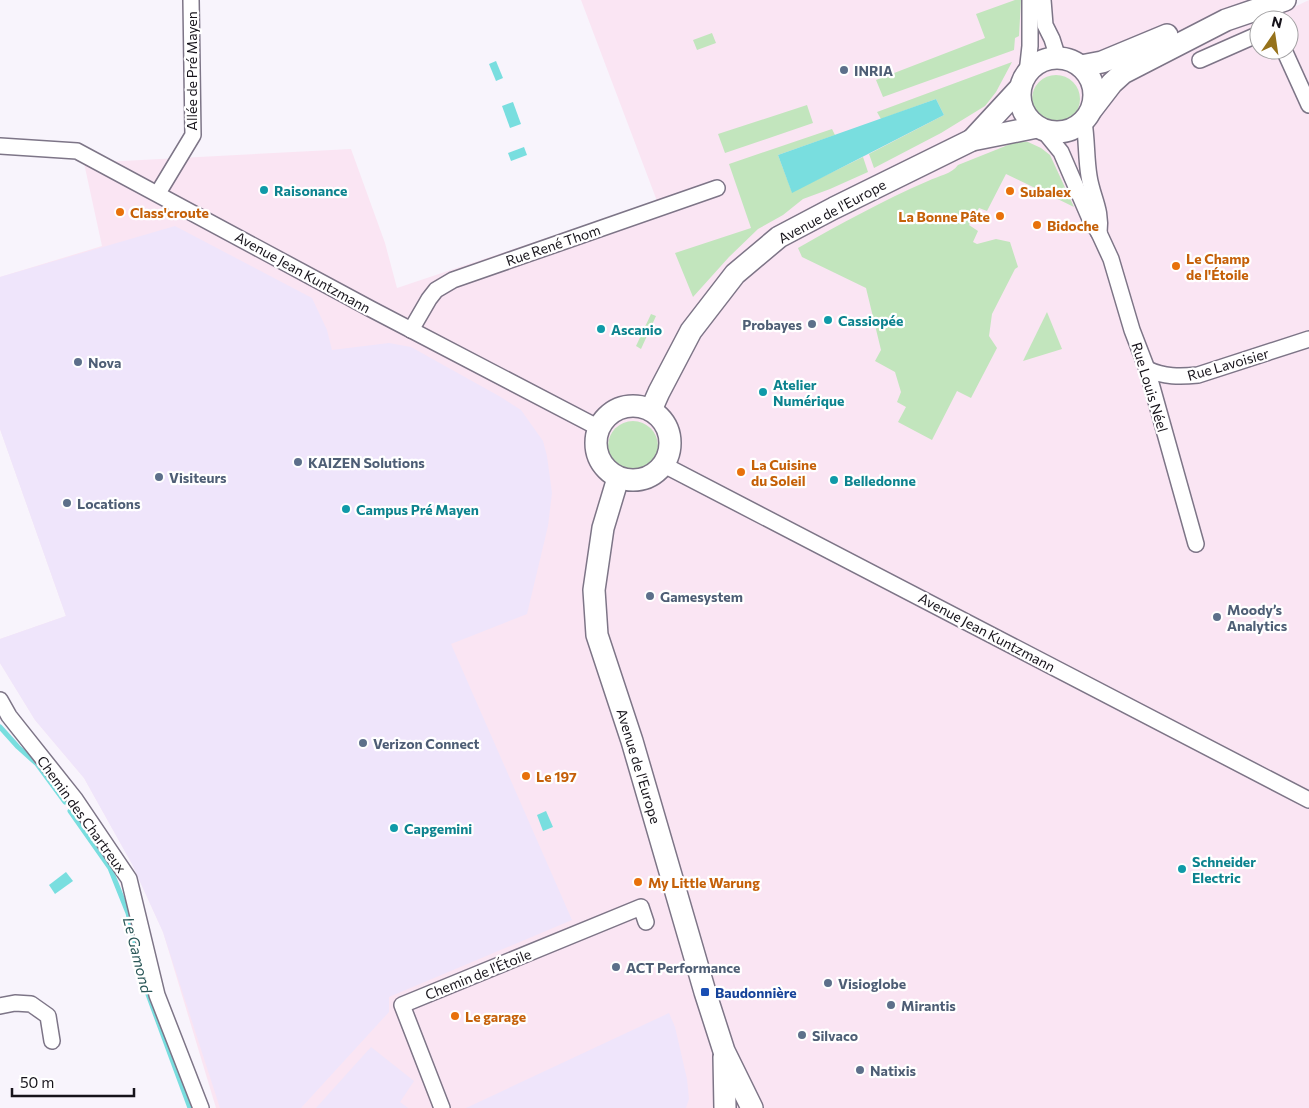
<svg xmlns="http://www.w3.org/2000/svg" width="1309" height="1108" font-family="Commissioner,sans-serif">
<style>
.commercial{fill:#fae5f3}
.built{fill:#efe5fb}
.green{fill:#c2e5bd}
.water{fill:#79dedf}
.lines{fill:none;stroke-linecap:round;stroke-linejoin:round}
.stream{stroke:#79dedf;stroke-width:5}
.minor-casing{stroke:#7d7587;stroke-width:18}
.secondary-casing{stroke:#7d7587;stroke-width:24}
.minor{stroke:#fff;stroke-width:15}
.secondary{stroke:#fff;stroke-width:21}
.service-dot{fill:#5c6f8a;stroke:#fff;stroke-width:2}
.culture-dot{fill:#0f9aa8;stroke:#fff;stroke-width:2}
.food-dot{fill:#e8710a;stroke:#fff;stroke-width:2}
.transit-dot{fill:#1a4fb4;stroke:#fff;stroke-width:2}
.labels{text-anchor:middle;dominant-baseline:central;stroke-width:4.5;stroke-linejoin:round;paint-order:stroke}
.service-label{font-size:14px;font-weight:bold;fill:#4e5e75;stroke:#fff;text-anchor:start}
.street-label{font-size:14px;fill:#16131a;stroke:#fff}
.culture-label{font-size:14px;font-weight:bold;fill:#0d838f;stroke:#fff;text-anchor:start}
.food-label{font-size:14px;font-weight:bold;fill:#c56008;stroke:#fff;text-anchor:start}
.transit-label{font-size:14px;font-weight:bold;fill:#164399;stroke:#fff;text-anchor:start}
.water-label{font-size:15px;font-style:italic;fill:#295657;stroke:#fff}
</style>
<rect width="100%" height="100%" fill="#f8f4fc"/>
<path class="commercial" d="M581 0H1256L1262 20H1259V50H1289V20H1267L1309 0V1108H216L163 932 132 864 84 778 35 720 0 663V639L66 616 0 429V277L102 246 84 163 351 149 385 243 397 288 657 201Z"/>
<g class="built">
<path d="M175 226 312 298 327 330 332 350 389 343 411 347 499 396 521 410 543 441 547 456 552 493 548 526 527 614 451 644 572 920 389 997V1012L301 1108H220L163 932 132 864 84 778 35 720 0 663V639L66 616 0 429V277Z"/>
<path d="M669 1013 675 1027 687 1079 689 1099 686 1108H466Z"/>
<path d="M371 1047 414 1081 400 1102 408 1108H316Z"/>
</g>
<g class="green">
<path d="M1015 0H1021L1019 36 1015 38 1014 50 883 97 876 80 985 38 976 14Z"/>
<path d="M712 33 716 43 697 50 693 40Z"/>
<path d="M1012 62 996 92 985 106 941 133 874 168 869 154 944 115 936 99 881 119 877 112Z"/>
<circle cx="1056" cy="99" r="24"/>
<path d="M807 105 813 123 725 153 718 134Z"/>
<path d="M832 129 835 135 778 155 792 192 863 157 868 172 830 189 803 199 783 215 758 229 729 257 693 297 675 253 751 228 729 164Z"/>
<path d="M1018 141 1028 142 1041 148 1050 155 1074 207 1006 174 987 211 979 208 969 225 978 231 973 242 977 244 996 239 1010 242 1018 267 1015 269 992 314 989 336 997 348 971 398 957 391 932 440 898 422 906 407 897 402 901 392 895 372 875 361 881 350 866 288 802 257 798 248C840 224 884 200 928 181 938 176 952 174 958 165Z"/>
<path d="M1047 312 1062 349 1023 361Z"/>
<path d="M651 314 656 316 641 349 636 346Z"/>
<circle cx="633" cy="446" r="25"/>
</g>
<g class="water">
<path d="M496 61 503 78 496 81 489 64Z"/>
<path d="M936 99 944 115 792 193 778 155Z"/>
<path d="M513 102 521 124 510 128 502 106Z"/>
<path d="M524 147 527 155 511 161 508 153Z"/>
<path d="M546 811 553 827 543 831 537 815Z"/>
<path d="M66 872 73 881 55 894 49 885Z"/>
</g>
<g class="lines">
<g class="stream">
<path d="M0 727 18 747 37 764 65 802"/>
<path d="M70 811 110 868 128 913 146 989 190 1108"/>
</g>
<g class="minor-casing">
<g id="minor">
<path d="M1043 0 1045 25 1052 39 1058 58"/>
<path d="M1284 50 1309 105"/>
<path d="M1200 60 1259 34"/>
<path d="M1027 73 1030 46V0"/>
<path d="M1084 122C1087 140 1086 158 1089 176 1092 197 1102 209 1099 233"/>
<path d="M1043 130 1061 152 1090 219 1099 233 1111 259 1132 330 1147 369 1196 544"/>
<path d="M0 146 77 151 371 309 599 428"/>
<path d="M158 193 193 135 191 0"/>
<path d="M411 330 429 299 436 290 453 280 717 188"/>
<path d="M1147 369C1164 377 1180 377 1198 375L1309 339"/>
<path d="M664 465 1309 800"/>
<path d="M0 700 9 716 75 799 129 879 157 995 201 1108"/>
<path d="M0 1006 15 1003 31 1004 48 1016 52 1041"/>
<path d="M442 1108 402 1005 641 907 646 922"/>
</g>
</g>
<g class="secondary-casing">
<g id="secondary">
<circle cx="1057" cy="95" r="37"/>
<path d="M1081 66 1102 62 1167 35"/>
<path d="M1092 109 1112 83 1123 73 1226 20 1285 0"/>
<path d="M972 140 1020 88"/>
<circle cx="633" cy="443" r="37"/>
<path d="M651 410 659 392 691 331 735 274 779 237 834 208 972 140 1037 127"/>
<path d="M618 478 603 528 594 590 597 635 632 741 705 992 724 1051 752 1108"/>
<path d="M724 1057 725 1108"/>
</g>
</g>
<use href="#minor" class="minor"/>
<use href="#secondary" class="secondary"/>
</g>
<g class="service-dot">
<circle cx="844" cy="70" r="5"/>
<circle cx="812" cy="324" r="5"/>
<circle cx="78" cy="362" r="5"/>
<circle cx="298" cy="462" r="5"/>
<circle cx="159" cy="477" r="5"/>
<circle cx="67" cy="503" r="5"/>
<circle cx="650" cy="596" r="5"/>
<circle cx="1217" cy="617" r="5"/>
<circle cx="363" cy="743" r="5"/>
<circle cx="616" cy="967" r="5"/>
<circle cx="828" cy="983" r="5"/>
<circle cx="891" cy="1005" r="5"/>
<circle cx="802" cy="1035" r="5"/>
<circle cx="860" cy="1070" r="5"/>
</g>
<g class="culture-dot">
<circle cx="264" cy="190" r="5"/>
<circle cx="828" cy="320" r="5"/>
<circle cx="601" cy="329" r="5"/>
<circle cx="763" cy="392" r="5"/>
<circle cx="834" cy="480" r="5"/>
<circle cx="346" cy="509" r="5"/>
<circle cx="394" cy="828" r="5"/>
<circle cx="1182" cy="869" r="5"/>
</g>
<g class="food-dot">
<circle cx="1010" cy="191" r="5"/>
<circle cx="120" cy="212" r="5"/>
<circle cx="1000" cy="216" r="5"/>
<circle cx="1037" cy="225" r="5"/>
<circle cx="1176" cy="266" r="5"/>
<circle cx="741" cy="472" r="5"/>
<circle cx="526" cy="776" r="5"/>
<circle cx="638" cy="882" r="5"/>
<circle cx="455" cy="1016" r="5"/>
</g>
<rect class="transit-dot" x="700" y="987" width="10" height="10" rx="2.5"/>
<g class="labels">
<g class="service-label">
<text x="854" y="70">INRIA</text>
<text x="802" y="324" text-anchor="end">Probayes</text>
<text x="88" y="362">Nova</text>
<text x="308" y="462">KAIZEN Solutions</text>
<text x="169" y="477">Visiteurs</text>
<text x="77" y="503">Locations</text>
<text x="660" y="596">Gamesystem</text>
<text x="1227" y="609">Moody’s<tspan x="1227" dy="16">Analytics</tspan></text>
<text x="373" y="743">Verizon Connect</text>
<text x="626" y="967">ACT Performance</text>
<text x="838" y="983">Visioglobe</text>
<text x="901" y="1005">Mirantis</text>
<text x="812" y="1035">Silvaco</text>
<text x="870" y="1070">Natixis</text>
</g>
<g class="street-label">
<text transform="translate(191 71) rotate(-90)">Allée de Pré Mayen</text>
<text transform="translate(832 211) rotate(-28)">Avenue de l'Europe</text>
<text transform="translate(553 245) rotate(-19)">Rue René Thom</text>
<text transform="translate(303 272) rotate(29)">Avenue Jean Kuntzmann</text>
<text transform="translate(1228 364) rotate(-16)">Rue Lavoisier</text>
<text transform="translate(1150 387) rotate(73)">Rue Louis Néel</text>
<text transform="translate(987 632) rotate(28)">Avenue Jean Kuntzmann</text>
<text transform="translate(639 766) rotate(73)">Avenue de l'Europe</text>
<text transform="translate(82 814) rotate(54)">Chemin des Chartreux</text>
<text transform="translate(478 974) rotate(-22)">Chemin de l'Étoile</text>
</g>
<g class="culture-label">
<text x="274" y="190">Raisonance</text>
<text x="838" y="320">Cassiopée</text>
<text x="611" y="329">Ascanio</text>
<text x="773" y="384">Atelier<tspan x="773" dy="16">Numérique</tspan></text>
<text x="844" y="480">Belledonne</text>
<text x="356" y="509">Campus Pré Mayen</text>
<text x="404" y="828">Capgemini</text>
<text x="1192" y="861">Schneider<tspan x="1192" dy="16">Electric</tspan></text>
</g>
<g class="food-label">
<text x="1020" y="191">Subalex</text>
<text x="130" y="212">Class'croute</text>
<text x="990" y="216" text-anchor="end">La Bonne Pâte</text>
<text x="1047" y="225">Bidoche</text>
<text x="1186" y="258">Le Champ<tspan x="1186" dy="16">de l'Étoile</tspan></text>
<text x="751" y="464">La Cuisine<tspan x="751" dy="16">du Soleil</tspan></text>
<text x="536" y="776">Le 197</text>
<text x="648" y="882">My Little Warung</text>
<text x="465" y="1016">Le garage</text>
</g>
<g class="transit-label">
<text x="715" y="992">Baudonnière</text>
</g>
<g class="water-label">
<text transform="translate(138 955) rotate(76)">Le Gamond</text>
</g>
</g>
<g transform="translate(1274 35) rotate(13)"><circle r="24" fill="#ffffff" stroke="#a2a1a3"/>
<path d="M0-4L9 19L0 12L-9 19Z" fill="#96721b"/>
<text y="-8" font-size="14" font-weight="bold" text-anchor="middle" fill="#16131a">N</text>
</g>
<path d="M12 1088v8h122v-8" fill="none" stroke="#16131a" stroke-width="2.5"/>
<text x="20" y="1088" font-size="15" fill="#16131a" stroke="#ffffff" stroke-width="4" paint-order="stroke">50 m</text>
</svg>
